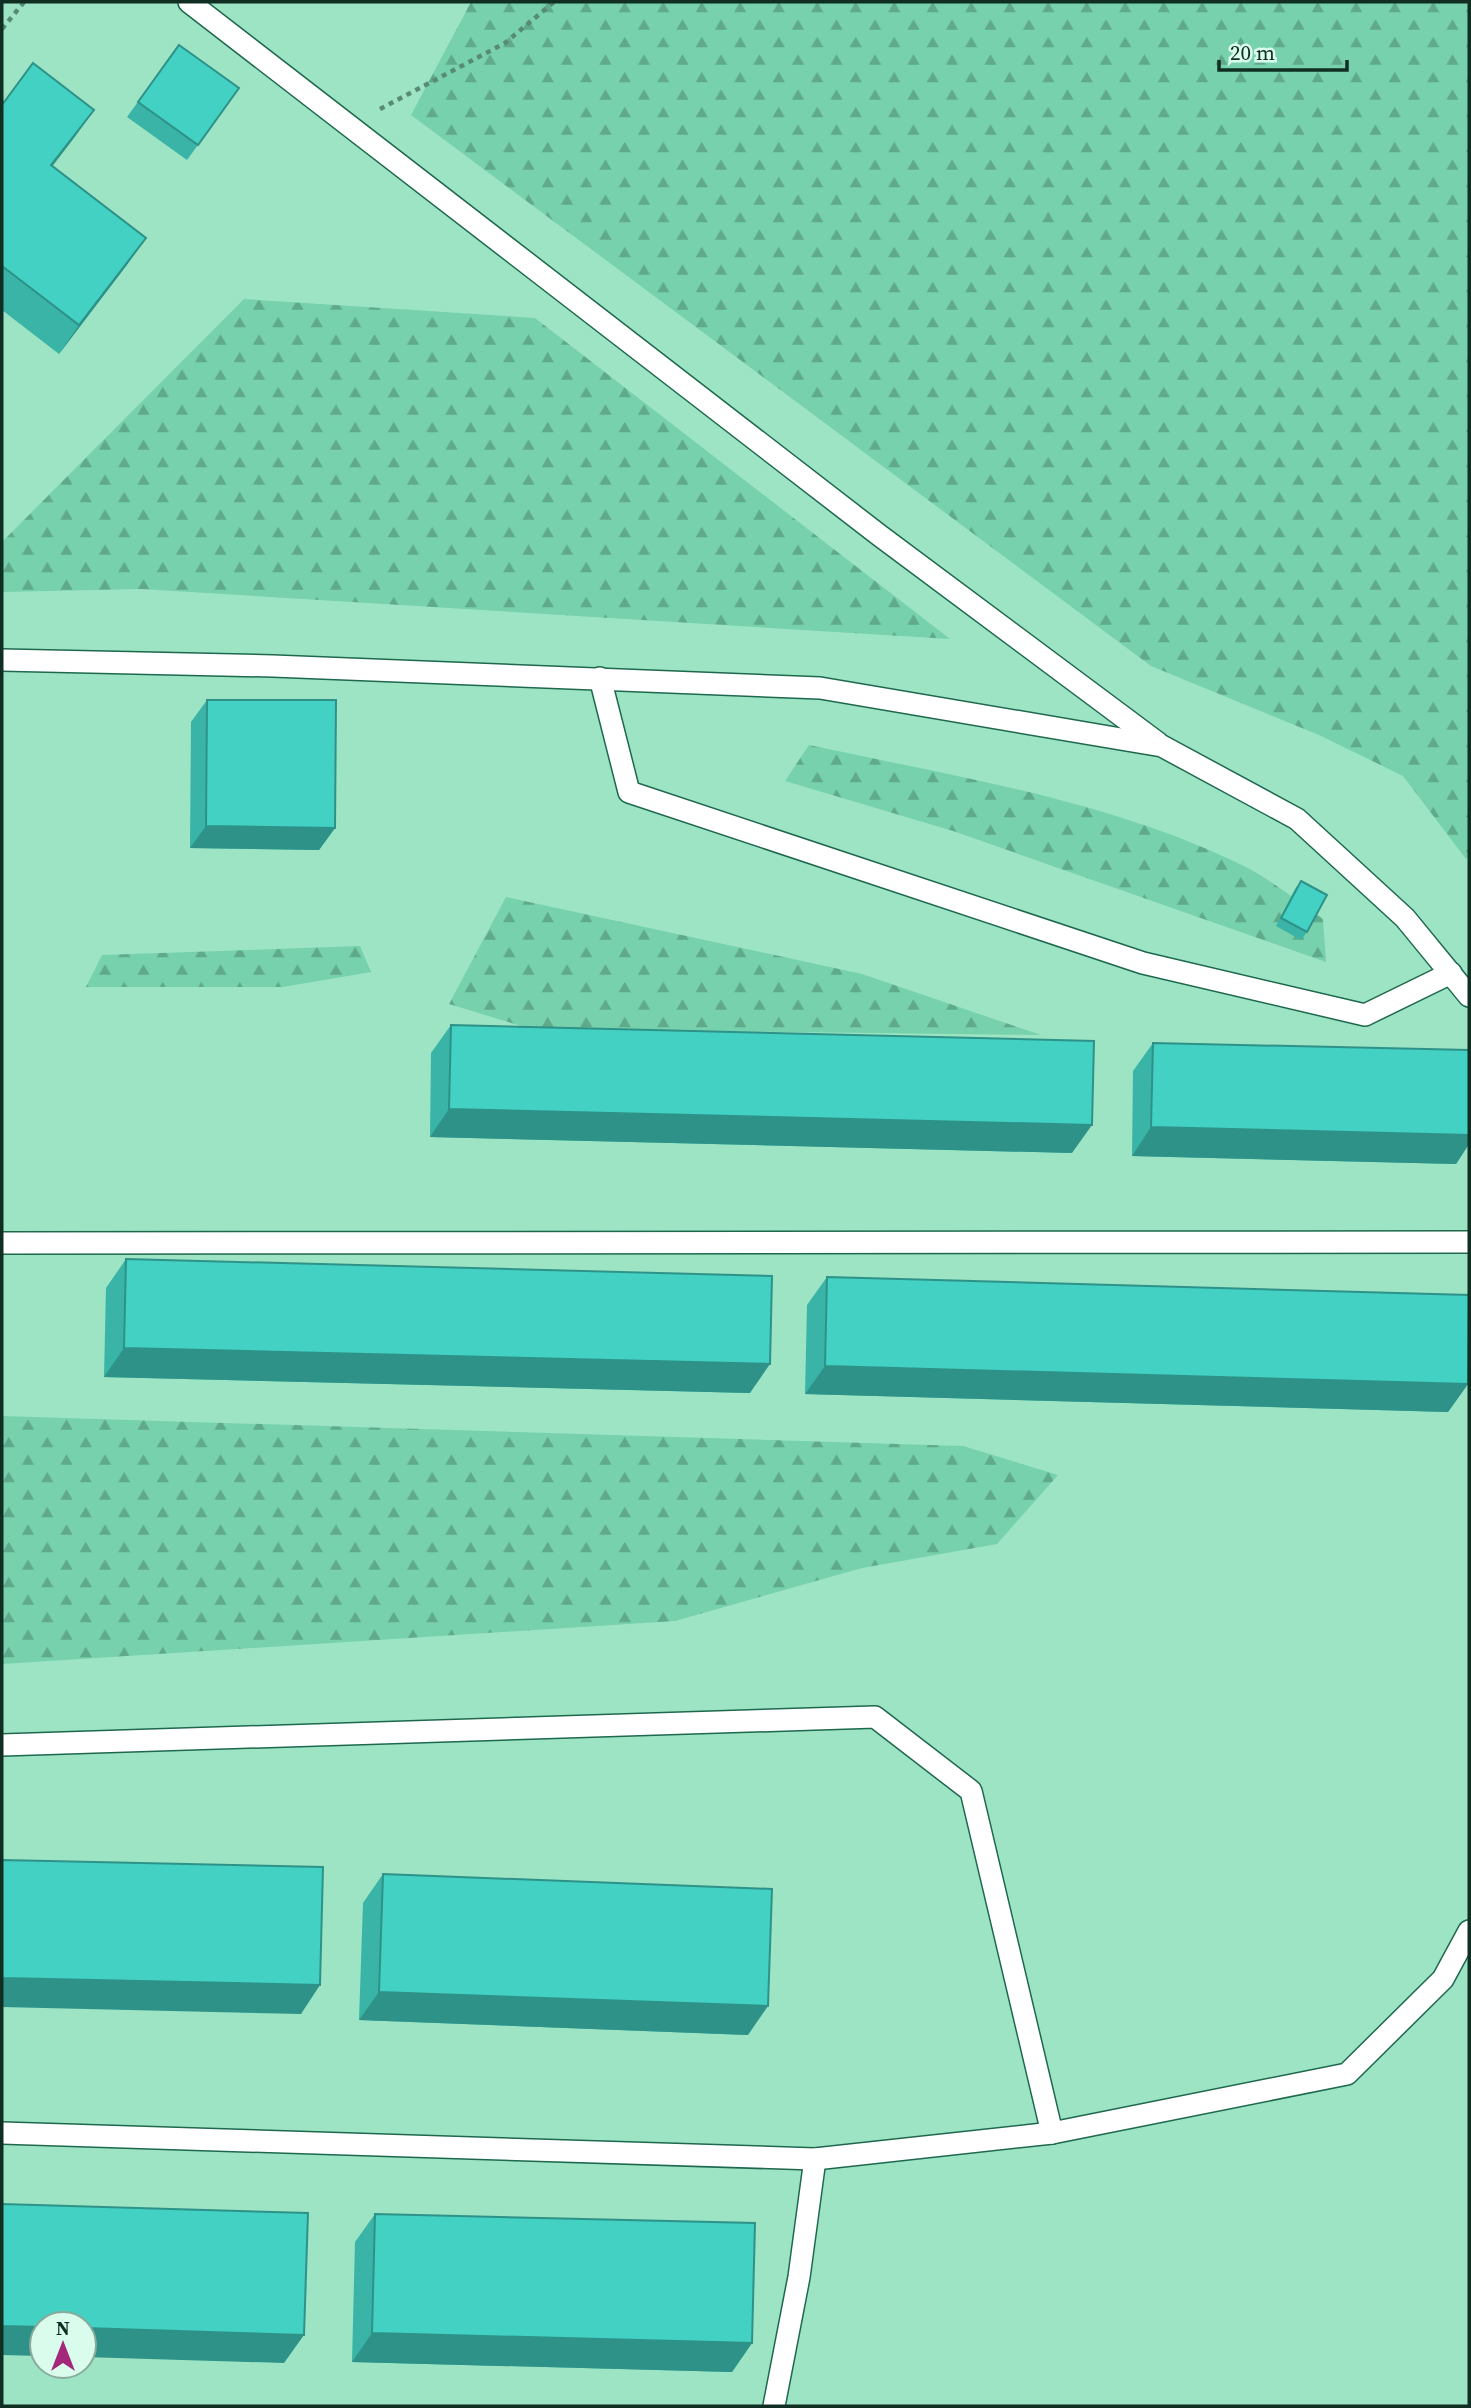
<svg xmlns="http://www.w3.org/2000/svg" width="1471" height="2408" font-family="'Source Serif 4',serif">
<style>
.forest{fill:url(#forest-firs)}
.lines{fill:none;stroke-linecap:round;stroke-linejoin:round}
.lane-casing{stroke:#1e684e;stroke-width:24}
.path{stroke:#588b75;stroke-width:4.5;stroke-dasharray:5 5;stroke-linecap:butt}
.lane{stroke:#fff;stroke-width:21}
.wall{fill:#39b4a7}
.shaded-wall{fill:#2e9288}
.building{fill:#42d1c2;stroke:#2e9288;stroke-width:2}
</style>
<defs>
<pattern id="forest-firs" width="22" height="20" patternUnits="userSpaceOnUse" patternTransform="scale(1.75)"><rect width="22" height="20" fill="#77d1ac"/><path d="M5 1l3.5 6h-7zM16 11l3.5 6h-7z" fill="#60aa8c"/></pattern>
</defs>
<rect width="100%" height="100%" fill="#9ce4c4"/>
<g class="forest">
<path d="M471 2H1469V857L1466 859 1403 776 1319 735 1151 666 411 115Z"/>
<path d="M244 299 535 318 950 639 141 589 2 592V542Z"/>
<path d="M809 745C956 777 1112 800 1248 868 1274 882 1298 902 1323 919L1326 962 953 831 785 781Z"/>
<path d="M506 897 862 974 1041 1035 531 1029 449 1004Z"/>
<path d="M360 946 371 972 283 987H86L102 955Z"/>
<path d="M2 1416 963 1446 1058 1475 997 1544 862 1568 675 1621 2 1664Z"/>
</g>
<g class="lines">
<g class="lane-casing">
<g id="lane">
<path d="M189 2 879 535 1158 743"/>
<path d="M2 660 273 666 820 688 1162 746 1297 819 1405 918 1469 996"/>
<path d="M600 678 629 792 1143 963 1365 1015 1451 973"/>
<path d="M2 1243 1469 1242"/>
<path d="M2 1745 875 1717 971 1791 1052 2133"/>
<path d="M2 2133 815 2159 1052 2133 1347 2074 1443 1979 1469 1931"/>
<path d="M774 2406 799 2277 815 2159"/>
</g>
</g>
<g class="path">
<path d="M2 29 24 2"/>
<path d="M380 109 505 43 554 2"/>
</g>
<use href="#lane" class="lane"/>
</g>
<g class="wall">
<path d="M179 45 239 88 187 160 127 117Z"/>
<path d="M2 105 94 110 52 166 146 238 126 266 59 354 2 310Z"/>
<path d="M207 700 335 828 319 850 190 848 191 722Z"/>
<path d="M1301 881 1307 932 1301 940 1276 926 1295 889Z"/>
<path d="M451 1025 1072 1153 430 1137 431 1053Z"/>
<path d="M1153 1043 1469 1050V1144L1456 1164 1132 1156 1133 1071Z"/>
<path d="M126 1259 750 1393 104 1377 106 1288Z"/>
<path d="M827 1277 1468 1384 1448 1412 805 1394 807 1305Z"/>
<path d="M383 1874 748 2035 359 2020 363 1903Z"/>
<path d="M375 2214 752 2343 732 2372 352 2362 355 2242Z"/>
</g>
<g class="shaded-wall">
<path d="M94 110 74 138 31 194 51 165Z"/>
<path d="M146 238 126 266 59 354 79 325Z"/>
<path d="M206 826 335 828 319 850 190 848Z"/>
<path d="M449 1109 1092 1125 1072 1153 430 1137Z"/>
<path d="M1151 1127 1469 1135V1144L1456 1164 1132 1156Z"/>
<path d="M124 1348 770 1364 750 1393 104 1377Z"/>
<path d="M825 1366 1468 1384 1448 1412 805 1394Z"/>
<path d="M2 1978 320 1985 301 2014 2 2007Z"/>
<path d="M379 1992 768 2006 748 2035 359 2020Z"/>
<path d="M2 2326 42 2327V2356L2 2355Z"/>
<path d="M84 2328 304 2335 284 2363 84 2357Z"/>
<path d="M372 2333 752 2343 732 2372 352 2362Z"/>
</g>
<g class="building">
<path d="M179 45 239 88 198 145 138 102Z"/>
<path d="M33 63 94 110 51 165 146 238 79 325 2 266V105Z"/>
<path d="M207 700H336L335 828 206 826Z"/>
<path d="M1301 881 1327 895 1307 932 1281 918Z"/>
<path d="M451 1025 1094 1041 1092 1125 449 1109Z"/>
<path d="M1153 1043 1469 1050V1135L1151 1127Z"/>
<path d="M126 1259 772 1276 770 1364 124 1348Z"/>
<path d="M827 1277 1469 1295 1468 1384 825 1366Z"/>
<path d="M2 1860 323 1867 320 1985 2 1978Z"/>
<path d="M383 1874 772 1889 768 2006 379 1992Z"/>
<path d="M2 2204 308 2213 304 2335 84 2328V2324H42V2327L2 2326Z"/>
<path d="M375 2214 755 2223 752 2343 372 2333Z"/>
</g>
<rect width="1471" height="2408" fill="none" stroke="#112e23" stroke-width="7"/>
<g transform="translate(63 2345)"><circle r="33" fill="#d9fcec" stroke="#89aa9c" stroke-width="2"/>
<path d="M0-5L12 26L0 18L-12 26Z" fill="#a42779"/>
<text y="-10" font-size="19" font-weight="bold" text-anchor="middle" fill="#112e23">N</text>
</g>
<path d="M1219 60v10h128v-10" fill="none" stroke="#112e23" stroke-width="3.5"/>
<text x="1230" y="60" font-size="21" fill="#112e23" stroke="#d9fcec" stroke-width="5" paint-order="stroke">20 m</text>
</svg>
